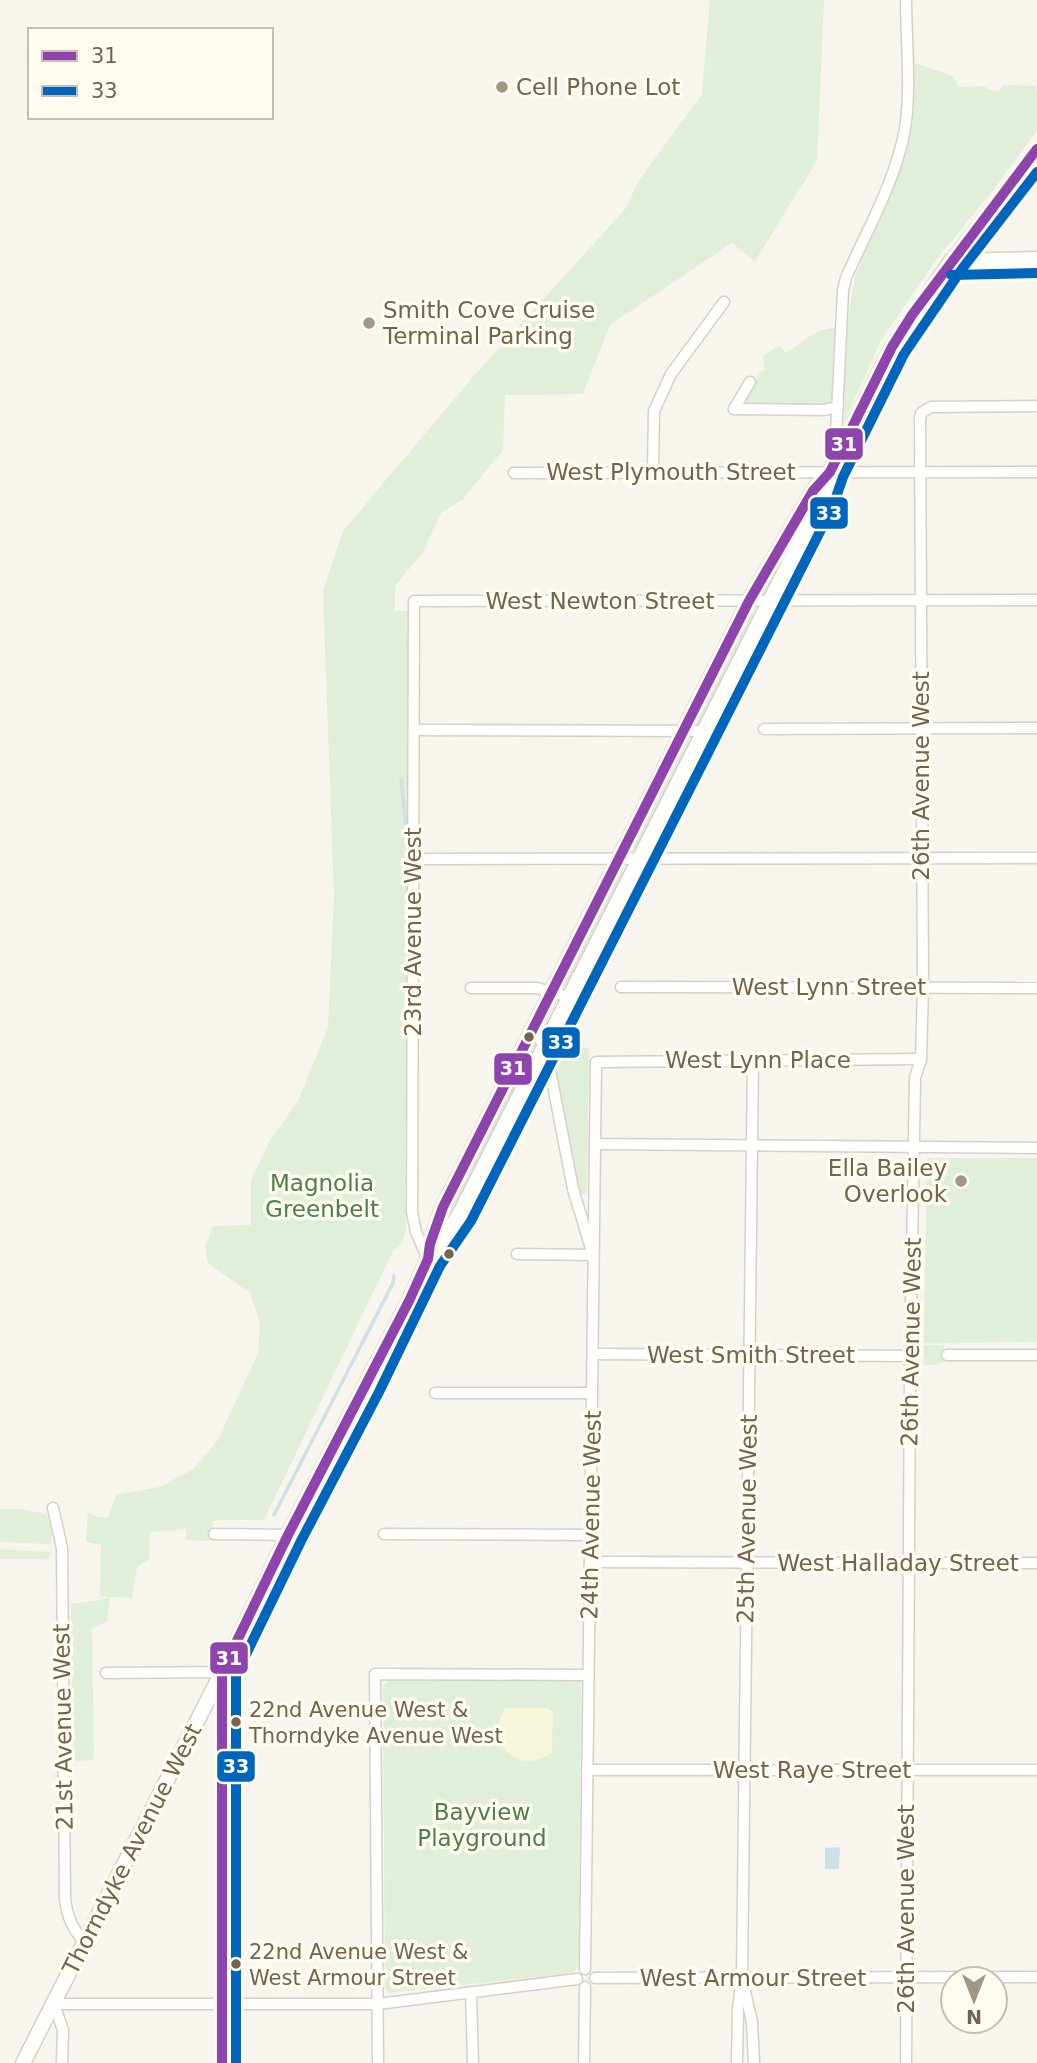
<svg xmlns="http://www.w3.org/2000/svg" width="1037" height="2063" font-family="'DejaVu Sans',sans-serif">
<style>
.green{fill:#e1eed9}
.sand{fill:#f7f6d8}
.water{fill:#d0e0e7}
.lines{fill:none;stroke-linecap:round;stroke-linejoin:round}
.stream{stroke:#d0e0e7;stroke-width:3.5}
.minor-casing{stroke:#d5d1ca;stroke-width:13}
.tertiary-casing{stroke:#d5d1ca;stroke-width:15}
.secondary-casing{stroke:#d5d0c9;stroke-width:17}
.minor{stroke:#fefefc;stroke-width:10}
.tertiary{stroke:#fefefc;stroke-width:12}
.secondary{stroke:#fefefc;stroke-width:14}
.bus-1-casing{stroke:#fefbf0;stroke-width:16}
.bus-2-casing{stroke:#fefbf0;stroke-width:16}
.bus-1{stroke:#8e44ad;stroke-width:10}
.bus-2{stroke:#0065bd;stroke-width:10}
.poi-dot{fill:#a29686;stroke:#fefbf0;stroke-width:2.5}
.bus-dot{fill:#74634f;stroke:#fefbf0;stroke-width:2.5}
.labels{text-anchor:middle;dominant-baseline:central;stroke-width:7;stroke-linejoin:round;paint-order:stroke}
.bus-label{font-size:21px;fill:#74634f;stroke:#fefbf0;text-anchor:start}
.poi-label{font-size:23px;fill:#74634f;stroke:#fefbf0;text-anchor:start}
.street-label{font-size:23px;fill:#74634f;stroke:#fefbf0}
.park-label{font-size:23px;fill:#507e4a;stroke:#fefbf0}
.line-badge{stroke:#fefbf0;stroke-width:2.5}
.badge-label{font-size:19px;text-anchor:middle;font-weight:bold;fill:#fff}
</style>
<rect width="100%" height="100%" fill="#f7f5ed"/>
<g class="green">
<path d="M710 0H824L817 161 755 261 732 243 610 325 583 394 505 395 503 450 463 499 441 513 423 552 395 586V611H408L409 730 405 1195C405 1215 412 1238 393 1251L264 1520H217L213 1521V1541L186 1540V1529L150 1532 149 1559 137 1567 132 1598 110 1597 107 1621 92 1629 94 1760 73 1761 71 1604 102 1600 109 1597 100 1596 101 1545 86 1542 88 1512 98 1517 108 1518 116 1495 160 1487 193 1469 218 1440 258 1353 260 1323 250 1293 208 1263 205 1246 213 1226 251 1225V1180L269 1142 299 1099 328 1027 334 896 323 591 343 531 472 378 626 208 638 182 702 94Z"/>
<path d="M915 63 953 76 958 87 984 86 990 90 999 91 1004 85 1035 86 1037 92V130L994 189 936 260 881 340 843 425 845 404H745L760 372 765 369 763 356 780 345 785 353 818 331 847 325 855 277 906 153 913 121Z"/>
<path d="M750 612 754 615 698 727 692 728Z"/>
<path d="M687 739 690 743 638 845 636 848 631 847Z"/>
<path d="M620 869 625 870 623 875 566 987 561 988Z"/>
<path d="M557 1047 589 1048 587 1191 585 1195 579 1192 553 1058Z"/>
<path d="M523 1060 528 1064 453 1212H449L447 1211Z"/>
<path d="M927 1158H1037V1342L924 1343Z"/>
<path d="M924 1345H944L943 1363H939L938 1365H924Z"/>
<path d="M0 1509H19L47 1514 52 1534 50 1544 0 1542Z"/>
<path d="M0 1549 50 1552 51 1555 46 1559H0Z"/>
<path d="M391 1679 578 1680 581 1683 579 1965 573 1973 388 1993 385 1988 383 1686Z"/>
</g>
<path class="sand" d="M505 1708H548L553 1712 552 1752C518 1779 485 1742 505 1708Z"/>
<path class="water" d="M840 1847 839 1869H825V1848Z"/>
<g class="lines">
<g class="stream">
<path d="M401 780 406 824"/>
<path d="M274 1515 393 1283 394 1276"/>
</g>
<g class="minor-casing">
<g id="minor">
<path d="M734 409 824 410 838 407"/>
<path d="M734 409 750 382"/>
<path d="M832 461 836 435 843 290 846 278C866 232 894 184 904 134 912 94 906 41 906 0"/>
<path d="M653 472 654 411 671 374 724 302"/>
<path d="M514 473 1037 472"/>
<path d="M764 729 1037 728"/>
<path d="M414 730 704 731"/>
<path d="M414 859 1037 858"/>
<path d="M621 987 1037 988"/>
<path d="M471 988H537L569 997"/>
<path d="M595 1144 1037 1148"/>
<path d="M517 1254 593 1255 573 1189 545 1044 531 1032"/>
<path d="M428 1259 416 1232 412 1212 414 601 1037 600"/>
<path d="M593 1354 910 1356"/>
<path d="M947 1355H1037"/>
<path d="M435 1393H592"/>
<path d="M53 1508 62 1548 65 1898C67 1916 72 1929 85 1942"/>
<path d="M214 1534 288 1535"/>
<path d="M384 1534 590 1535"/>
<path d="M590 1562 1037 1563"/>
<path d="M106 1673 222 1672"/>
<path d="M587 1770H1037"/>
<path d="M585 1969 596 1062 921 1059"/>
<path d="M595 1978 1037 1977"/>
<path d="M744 1987 752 2022 754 2063"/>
<path d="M471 1992 473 2063"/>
<path d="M62 2063 63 2030 54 2004H378L577 1979"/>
<path d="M378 2063 375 1674 588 1675"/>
<path d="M584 2063 585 1987"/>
<path d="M737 2063 738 2009 742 1977 753 1060"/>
<path d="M906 2063 910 1364 915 1078 921 1059 923 987 920 419 921 413 931 407 1037 406"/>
</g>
</g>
<g class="tertiary-casing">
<g id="tertiary">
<path d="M951 261 1037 149"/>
<path d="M222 2063V1673"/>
</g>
</g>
<g class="secondary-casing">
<g id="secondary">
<path d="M429 1258 459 1215 821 500 830 472 892 347 951 261 1037 259"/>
<path d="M23 2063 222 1672 288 1535 409 1301 428 1259 430 1244 443 1207 749 601 813 491 830 472"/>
</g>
</g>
<use href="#minor" class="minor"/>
<use href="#tertiary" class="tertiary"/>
<use href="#secondary" class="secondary"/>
<g class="bus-1-casing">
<path id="bus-1" d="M222 2063V1672L288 1535 409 1301 428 1259 430 1244 443 1207 749 601 813 491 830 472 892 347 912 315 1037 149"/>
</g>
<g class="bus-2-casing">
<g id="bus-2">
<path d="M951 275 1037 273"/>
<path d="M236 2063V1675L301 1541 379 1392 440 1266 471 1221 833 506 843 477 904 354 962 269 1037 172"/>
</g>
</g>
<use href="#bus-1" class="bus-1"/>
<use href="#bus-2" class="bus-2"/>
</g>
<g class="poi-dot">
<circle cx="502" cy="87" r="7"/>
<circle cx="369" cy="323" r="7"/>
<circle cx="961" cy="1181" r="7"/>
</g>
<g class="bus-dot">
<circle cx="529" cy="1037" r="6"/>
<circle cx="449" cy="1254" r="6"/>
<circle cx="236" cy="1722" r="6"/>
<circle cx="236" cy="1964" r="6"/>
</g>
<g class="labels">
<g class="bus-label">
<text x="249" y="1710">22nd Avenue West &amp;<tspan x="249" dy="26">Thorndyke Avenue West</tspan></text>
<text x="249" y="1952">22nd Avenue West &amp;<tspan x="249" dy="26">West Armour Street</tspan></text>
</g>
<g class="poi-label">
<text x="516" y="87">Cell Phone Lot</text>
<text x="383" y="310">Smith Cove Cruise<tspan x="383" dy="26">Terminal Parking</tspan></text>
<text x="947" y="1168" text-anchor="end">Ella Bailey<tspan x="947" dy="26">Overlook</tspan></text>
</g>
<g class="street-label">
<text x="671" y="472">West Plymouth Street</text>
<text x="600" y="601">West Newton Street</text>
<text transform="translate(921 776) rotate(-90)">26th Avenue West</text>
<text transform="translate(413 932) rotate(-90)">23rd Avenue West</text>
<text x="829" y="987">West Lynn Street</text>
<text x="758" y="1060">West Lynn Place</text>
<text transform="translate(911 1342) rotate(-89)">26th Avenue West</text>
<text x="751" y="1355">West Smith Street</text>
<text transform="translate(591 1515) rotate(-89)">24th Avenue West</text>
<text transform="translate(747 1519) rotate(-89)">25th Avenue West</text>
<text x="898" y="1563">West Halladay Street</text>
<text transform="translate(63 1727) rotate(-91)">21st Avenue West</text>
<text x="812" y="1770">West Raye Street</text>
<text transform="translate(132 1849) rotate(-63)">Thorndyke Avenue West</text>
<text transform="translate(906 1909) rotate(-90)">26th Avenue West</text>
<text x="753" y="1978">West Armour Street</text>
</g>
<g class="park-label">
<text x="322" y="1183">Magnolia<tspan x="322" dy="26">Greenbelt</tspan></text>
<text x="482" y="1812">Bayview<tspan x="482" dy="26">Playground</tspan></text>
</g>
</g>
<g class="line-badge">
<rect x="824" y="427" width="40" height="34" rx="7" fill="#8e44ad"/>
<rect x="809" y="496" width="40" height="34" rx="7" fill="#0065bd"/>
<rect x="541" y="1026" width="40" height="33" rx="7" fill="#0065bd"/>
<rect x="493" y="1052" width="40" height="34" rx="7" fill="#8e44ad"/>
<rect x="209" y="1641" width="40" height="34" rx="7" fill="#8e44ad"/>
<rect x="216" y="1750" width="40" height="33" rx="7" fill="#0065bd"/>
</g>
<g class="badge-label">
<text x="844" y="451">31</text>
<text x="829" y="520">33</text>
<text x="561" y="1049">33</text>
<text x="513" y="1075">31</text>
<text x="229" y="1665">31</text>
<text x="236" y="1773">33</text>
</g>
<rect x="28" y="28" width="245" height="91" fill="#fefbf0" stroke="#c7beb0" stroke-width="2"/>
<rect x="42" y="51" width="35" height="10" fill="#8e44ad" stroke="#c7beb0" stroke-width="2"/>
<text x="91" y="63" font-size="21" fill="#74634f">31</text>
<rect x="42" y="86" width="35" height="10" fill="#0065bd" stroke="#c7beb0" stroke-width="2"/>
<text x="91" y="98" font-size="21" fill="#74634f">33</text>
<g transform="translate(974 2000) rotate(180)"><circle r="33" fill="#fefbf0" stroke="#c7beb0" stroke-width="2"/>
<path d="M0-5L12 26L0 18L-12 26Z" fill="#a29686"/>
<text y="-10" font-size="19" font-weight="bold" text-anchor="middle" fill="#74634f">N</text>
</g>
</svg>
